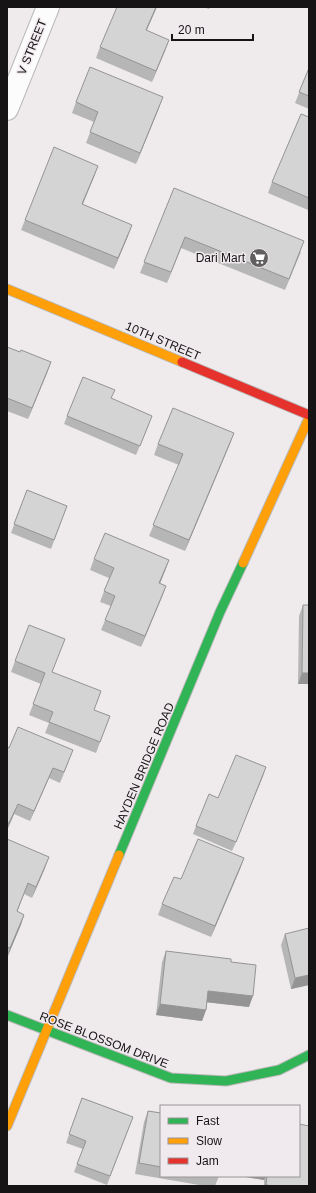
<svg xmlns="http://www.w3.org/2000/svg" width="316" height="1193" font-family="Arial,sans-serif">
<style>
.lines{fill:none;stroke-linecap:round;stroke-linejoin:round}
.street-casing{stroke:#bab8b9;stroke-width:24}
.fast-casing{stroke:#bab8b9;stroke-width:11}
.slow-casing{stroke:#bab8b9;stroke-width:11}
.jam-casing{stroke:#bab8b9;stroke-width:11}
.street{stroke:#fdfcfc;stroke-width:22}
.fast{stroke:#30b455;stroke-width:9}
.slow{stroke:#ff9f0a;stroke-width:9}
.jam{stroke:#e5322d;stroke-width:9}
.wall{fill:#b6b6b6}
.shaded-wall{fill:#949494}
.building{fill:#d4d4d4;stroke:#949494}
.labels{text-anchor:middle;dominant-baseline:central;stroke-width:3;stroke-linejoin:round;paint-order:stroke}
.street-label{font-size:12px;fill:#161415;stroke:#f0eaee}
.poi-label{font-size:12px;fill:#161415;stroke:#f0eaee;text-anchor:end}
</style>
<rect width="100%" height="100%" fill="#efebed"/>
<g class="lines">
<g class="street-casing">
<path id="street" d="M7 109 48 7"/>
</g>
<g class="fast-casing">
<g id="fast">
<path d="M119 855 220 612 243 563"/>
<path d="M7 1015 171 1078 226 1081 279 1070 309 1055"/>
</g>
</g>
<g class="slow-casing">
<g id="slow">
<path d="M7 289 182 362"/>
<path d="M243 563 309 418"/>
<path d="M7 1126 119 855"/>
</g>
</g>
<g class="jam-casing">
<path id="jam" d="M182 362 309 415"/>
</g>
<use href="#street" class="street"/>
<use href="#fast" class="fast"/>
<use href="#slow" class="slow"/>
<use href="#jam" class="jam"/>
</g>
<g class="wall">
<path d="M203 7H210L209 9Z"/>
<path d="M169 40 152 82 96 58 100 47Z"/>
<path d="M309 68V109L295 103Z"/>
<path d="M76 102 159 108 136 164 86 143 94 122 72 113Z"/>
<path d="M309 117V208L308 210 268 193 272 182Z"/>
<path d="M98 166 83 204 128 236 114 269 21 230 25 220Z"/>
<path d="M174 188 301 252 285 290 181 248 167 283 140 273Z"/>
<path d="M7 347 20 352 51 362 47 373 28 419 7 411Z"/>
<path d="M112 399 149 424 136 455 64 424 67 416Z"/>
<path d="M234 433 185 551 149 536 179 465 154 455 158 444Z"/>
<path d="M27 490 67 506 51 549 11 533Z"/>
<path d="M94 559 169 560 160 584 166 586 141 647 101 630 111 606 100 602 109 578 90 570Z"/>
<path d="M303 605 309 684H298L299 616Z"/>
<path d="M15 661 53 672 94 710 110 716 96 753 45 733 49 723 29 715 41 684 11 672Z"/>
<path d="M7 747 69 761 60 783 49 778 30 821 14 814 7 830Z"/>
<path d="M263 776 232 851 193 834 196 826 218 798Z"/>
<path d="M7 840 45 868 32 898 24 894 17 912 24 915 7 958Z"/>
<path d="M244 858 240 869 211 937 158 915 162 904 181 879Z"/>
<path d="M285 934 309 985 291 989 281 945Z"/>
<path d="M166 951 231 962 249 1007 207 1002 206 1010 202 1021 156 1015 162 962Z"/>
<path d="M82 1098 133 1117 107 1185 74 1172 83 1149 66 1143Z"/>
<path d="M148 1111 161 1113V1176H219L215 1186H205L135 1174 144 1122Z"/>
<path d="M240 1176H299L309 1186H264V1180Z"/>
</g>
<g class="shaded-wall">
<path d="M156 7H157L142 41 146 30Z"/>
<path d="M169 40 165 51 152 82 156 71Z"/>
<path d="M163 97 159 108 136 164 140 153Z"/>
<path d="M98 166 94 177 78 215 82 204Z"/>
<path d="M132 225 128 236 114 269 118 258Z"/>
<path d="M185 237 181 248 167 283 171 272Z"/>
<path d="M51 362 47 373 28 419 32 408Z"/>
<path d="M234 433 230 444 185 551 189 540Z"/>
<path d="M169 560 165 571 155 594 159 583Z"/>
<path d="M166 586 162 597 141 647 145 636Z"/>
<path d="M302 673H309V684H298Z"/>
<path d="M266 767 263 776 232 851 236 842Z"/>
<path d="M53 768 49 778 30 821 34 811Z"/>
<path d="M18 804 14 814 7 830 9 823Z"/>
<path d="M49 857 45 868 32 898 36 887Z"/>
<path d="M244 858 240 869 211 937 215 926Z"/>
<path d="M28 883 24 894 13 922 17 911Z"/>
<path d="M24 915 21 925 7 958 10 948Z"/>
<path d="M309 975V985L291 989 295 978Z"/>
<path d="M208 991 253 996 249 1007 204 1002Z"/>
<path d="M160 1004 206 1010 202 1021 156 1015Z"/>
<path d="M240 1176H266L264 1180Z"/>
</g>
<g class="building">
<path d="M117 7H156L146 30 169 40 156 71 100 47Z"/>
<path d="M90 67 163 97 140 153 90 132 98 112 76 102Z"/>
<path d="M309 68V96L299 92Z"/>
<path d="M301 114 309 117V198L272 182Z"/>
<path d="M54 147 98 166 82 204 132 225 118 258 25 220Z"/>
<path d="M174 188 304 241 289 279 185 237 171 272 144 262Z"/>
<path d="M7 347 20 352 21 350 51 362 32 408 7 398Z"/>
<path d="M83 377 115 390 111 398 152 416 140 446 67 416Z"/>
<path d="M173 408 234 433 189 540 153 525 183 454 158 444Z"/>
<path d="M27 490 67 506 54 540 14 524Z"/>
<path d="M105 533 169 560 159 583 166 586 145 636 105 620 115 596 104 591 114 568 94 559Z"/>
<path d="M303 605H309V673H302Z"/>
<path d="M29 625 65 639 52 672 101 691 94 710 110 716 100 742 49 722 53 712 33 704 45 673 15 661Z"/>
<path d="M18 727 73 750 64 772 53 768 34 811 18 804 9 823H7V747L9 748Z"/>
<path d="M236 755 266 767 236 842 196 826 209 794 218 798Z"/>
<path d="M7 839 49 857 36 887 28 883 17 911 24 915 10 948 7 947Z"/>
<path d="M198 839 244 858 215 926 162 904 174 877 181 879Z"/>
<path d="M309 928V975L295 978 285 934Z"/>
<path d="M166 951 231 959V962L256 965 253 996 208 991 206 1010 160 1004Z"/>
<path d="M82 1098 133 1117 110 1176 77 1164 86 1141 69 1134Z"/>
<path d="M148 1111 161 1113V1167L139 1163Z"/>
<path d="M299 1124 309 1126V1186H274L266 1185 267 1176H299Z"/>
</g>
<defs>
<g id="supermarket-disc" transform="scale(1)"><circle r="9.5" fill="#625f61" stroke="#f0eaee"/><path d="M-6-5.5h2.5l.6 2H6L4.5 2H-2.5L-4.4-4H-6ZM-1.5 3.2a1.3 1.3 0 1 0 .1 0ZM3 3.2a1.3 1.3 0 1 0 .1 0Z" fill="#fff"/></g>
</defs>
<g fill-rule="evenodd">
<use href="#supermarket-disc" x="259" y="258"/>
</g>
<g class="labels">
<g class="street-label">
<text transform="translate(32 47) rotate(-68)">V STREET</text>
<text transform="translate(163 341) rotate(23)">10TH STREET</text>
<text transform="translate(144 766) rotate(-67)">HAYDEN BRIDGE ROAD</text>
<text transform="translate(104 1040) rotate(21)">ROSE BLOSSOM DRIVE</text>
</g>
<g class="poi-label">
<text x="245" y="258">Dari Mart</text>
</g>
</g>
<rect width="316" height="1193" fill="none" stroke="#161415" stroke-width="16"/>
<rect x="160" y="1105" width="140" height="72" fill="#f0eaee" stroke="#999497"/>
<rect x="168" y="1118" width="20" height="6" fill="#30b455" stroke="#999497"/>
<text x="196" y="1125" font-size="12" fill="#161415">Fast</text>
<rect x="168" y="1138" width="20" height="6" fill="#ff9f0a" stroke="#999497"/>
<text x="196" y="1145" font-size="12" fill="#161415">Slow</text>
<rect x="168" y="1158" width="20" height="6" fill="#e5322d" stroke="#999497"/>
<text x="196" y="1165" font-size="12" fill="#161415">Jam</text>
<path d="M172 34v6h81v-6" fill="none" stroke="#161415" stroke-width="2"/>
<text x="178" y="34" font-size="12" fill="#161415" stroke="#f0eaee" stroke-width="3" paint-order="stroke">20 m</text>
</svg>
